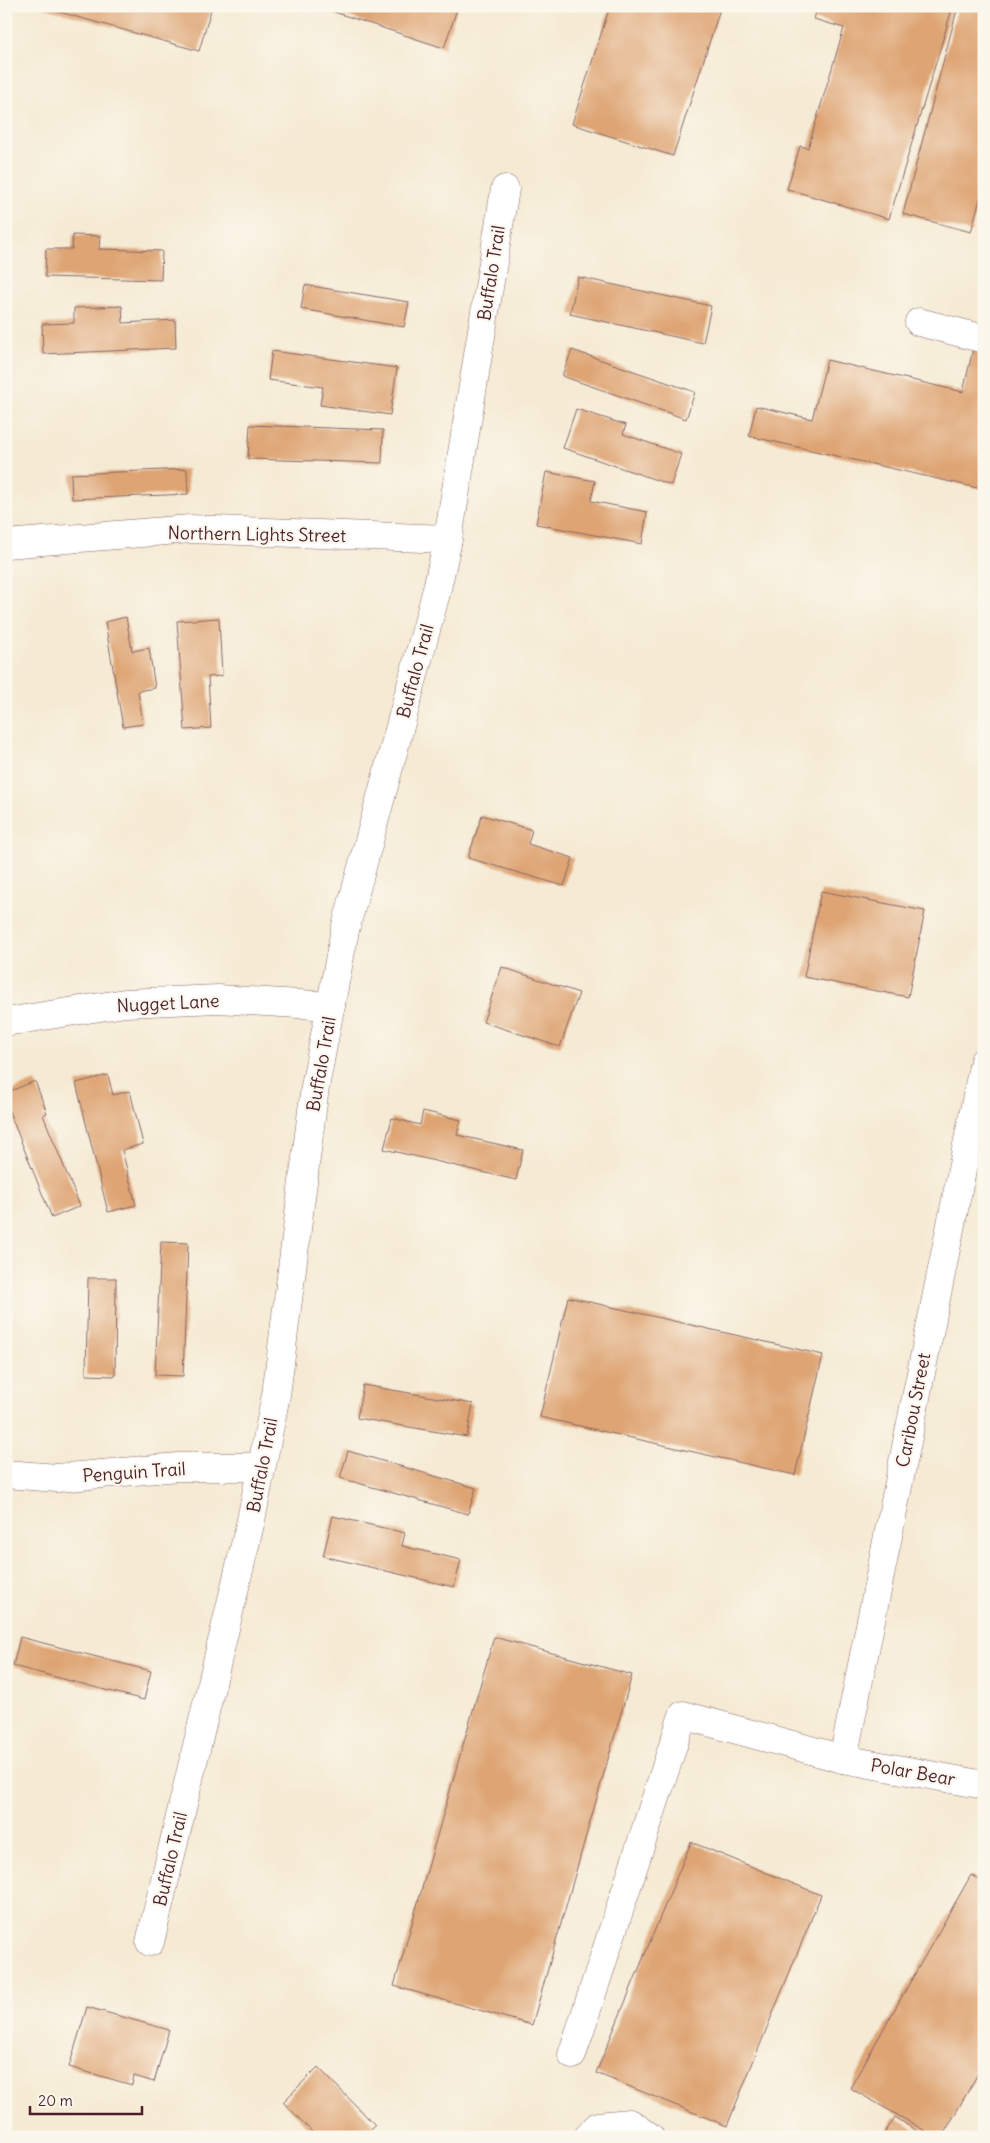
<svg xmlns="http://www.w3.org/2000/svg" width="990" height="2143" font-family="Delius,sans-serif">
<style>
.building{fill:#dea473}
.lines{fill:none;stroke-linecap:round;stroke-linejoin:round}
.minor-casing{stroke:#866666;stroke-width:29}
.minor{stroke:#fff;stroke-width:28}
.labels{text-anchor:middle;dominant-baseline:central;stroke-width:4.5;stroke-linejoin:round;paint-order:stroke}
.street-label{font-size:18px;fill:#4a1f2b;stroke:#fbf7ec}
</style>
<rect width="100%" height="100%" fill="#fbf7ec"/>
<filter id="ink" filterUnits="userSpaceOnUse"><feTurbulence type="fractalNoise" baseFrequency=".02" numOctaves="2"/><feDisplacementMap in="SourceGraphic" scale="10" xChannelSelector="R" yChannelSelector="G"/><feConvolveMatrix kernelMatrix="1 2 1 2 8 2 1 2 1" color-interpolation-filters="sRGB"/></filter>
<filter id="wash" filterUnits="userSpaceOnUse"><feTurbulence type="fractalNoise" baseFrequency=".0096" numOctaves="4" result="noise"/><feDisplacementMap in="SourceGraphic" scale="20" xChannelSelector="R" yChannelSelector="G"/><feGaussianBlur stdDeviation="1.12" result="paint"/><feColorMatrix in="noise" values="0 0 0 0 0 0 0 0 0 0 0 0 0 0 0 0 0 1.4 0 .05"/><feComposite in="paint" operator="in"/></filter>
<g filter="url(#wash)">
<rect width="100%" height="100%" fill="#f5ead3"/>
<g id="blocks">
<g class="building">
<path d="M38 6H212L199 51Z"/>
<path d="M316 6H458L444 48Z"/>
<path d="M610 6H721L673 156 572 124Z"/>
<path d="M818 6H941L952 9 889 219 787 189 800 146 808 148 844 28 814 19Z"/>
<path d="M958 6H984V184L971 232 903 214Z"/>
<path d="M73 235 100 236 99 249 162 251 161 280 45 277 46 249H72Z"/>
<path d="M578 277 711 306 703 343 570 314Z"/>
<path d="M305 285 409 302 404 327 301 309Z"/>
<path d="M122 306 123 323 175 320 176 348 43 354 42 324 74 323V308Z"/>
<path d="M974 345 984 347V481L982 489 749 436 756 406 812 419 827 360 963 392Z"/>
<path d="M572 350 695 392 686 419 562 376Z"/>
<path d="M272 351 397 368 390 415 320 405 323 387 268 380Z"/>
<path d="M576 409 626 425 623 434 681 454 671 485 563 448Z"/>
<path d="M250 425 383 430 382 463 248 459Z"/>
<path d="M187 469 188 494 72 499 71 474Z"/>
<path d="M546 472 595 481 591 501 647 512 642 544 536 524Z"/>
<path d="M126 617 132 651 149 648 155 688 138 691 143 724 123 727 105 622Z"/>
<path d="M219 618 222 676 208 677 211 728 185 730 177 621Z"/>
<path d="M482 815 532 830 528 844 573 858 564 886 468 858Z"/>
<path d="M821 891 925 911 908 997 804 977Z"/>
<path d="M502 967 579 993 560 1047 483 1022Z"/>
<path d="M108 1075 113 1095 130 1091 143 1144 122 1150 136 1205 108 1212 76 1083Z"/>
<path d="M35 1081 47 1113 43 1115 80 1206 52 1218 6 1104V1093Z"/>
<path d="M423 1111 461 1120 457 1135 523 1150 516 1180 384 1149 392 1118 420 1125Z"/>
<path d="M161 1242 188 1243 183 1376 155 1375Z"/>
<path d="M88 1278H116L115 1376 86 1375Z"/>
<path d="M568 1297 823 1355 795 1475 540 1417Z"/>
<path d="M363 1385 473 1404 467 1437 357 1418Z"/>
<path d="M348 1451 476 1488 468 1514 340 1478Z"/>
<path d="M333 1516 405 1533 402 1546 461 1560 454 1587 323 1556Z"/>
<path d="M20 1637 151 1671 144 1700 13 1666Z"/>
<path d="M494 1637 632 1675 532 2025 394 1986Z"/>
<path d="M691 1842 821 1895 727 2126 596 2073Z"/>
<path d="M971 1875 984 1883V2063L942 2137H936L850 2088Z"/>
<path d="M87 2007 169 2030 154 2082 134 2076 132 2085 69 2067Z"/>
<path d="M318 2067 375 2125 363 2137H317L283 2102Z"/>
<path d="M895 2117 926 2137H882Z"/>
</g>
</g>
</g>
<g filter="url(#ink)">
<use href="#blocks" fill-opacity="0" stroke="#866666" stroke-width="1"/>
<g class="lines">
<g class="minor-casing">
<g id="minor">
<path d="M919 322 984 339"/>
<path d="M6 544 190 529 448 539"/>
<path d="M6 1022 125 1003 218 999 331 1006"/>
<path d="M6 1474 57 1478 178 1467H261"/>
<path d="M843 1759 984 1061"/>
<path d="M150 1942 251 1520 276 1395 315 1087 345 930 436 593 448 539 505 189"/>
<path d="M572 2055 683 1715 843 1759 984 1785"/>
<path d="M588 2137 598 2126 630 2123 650 2137"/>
</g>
</g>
<use href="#minor" class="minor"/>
</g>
</g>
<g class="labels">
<g class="street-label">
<text transform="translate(491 273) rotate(-81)">Buffalo Trail</text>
<text transform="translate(257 534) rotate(1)">Northern Lights Street</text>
<text transform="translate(415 671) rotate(-75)">Buffalo Trail</text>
<text transform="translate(168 1003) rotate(-3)">Nugget Lane</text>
<text transform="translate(321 1064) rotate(-80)">Buffalo Trail</text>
<text transform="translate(913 1410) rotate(-79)">Caribou Street</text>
<text transform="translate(262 1465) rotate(-79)">Buffalo Trail</text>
<text transform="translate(134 1472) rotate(-4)">Penguin Trail</text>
<text transform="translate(913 1772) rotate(10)">Polar Bear</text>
<text transform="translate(170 1859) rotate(-77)">Buffalo Trail</text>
</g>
</g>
<rect width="990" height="2143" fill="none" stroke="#fbf7ec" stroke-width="25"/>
<path d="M30 2106v8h112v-8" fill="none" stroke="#4a1f2b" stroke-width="2.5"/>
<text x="38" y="2106" font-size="15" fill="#4a1f2b" stroke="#fbf7ec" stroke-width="4" paint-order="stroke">20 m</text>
</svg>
